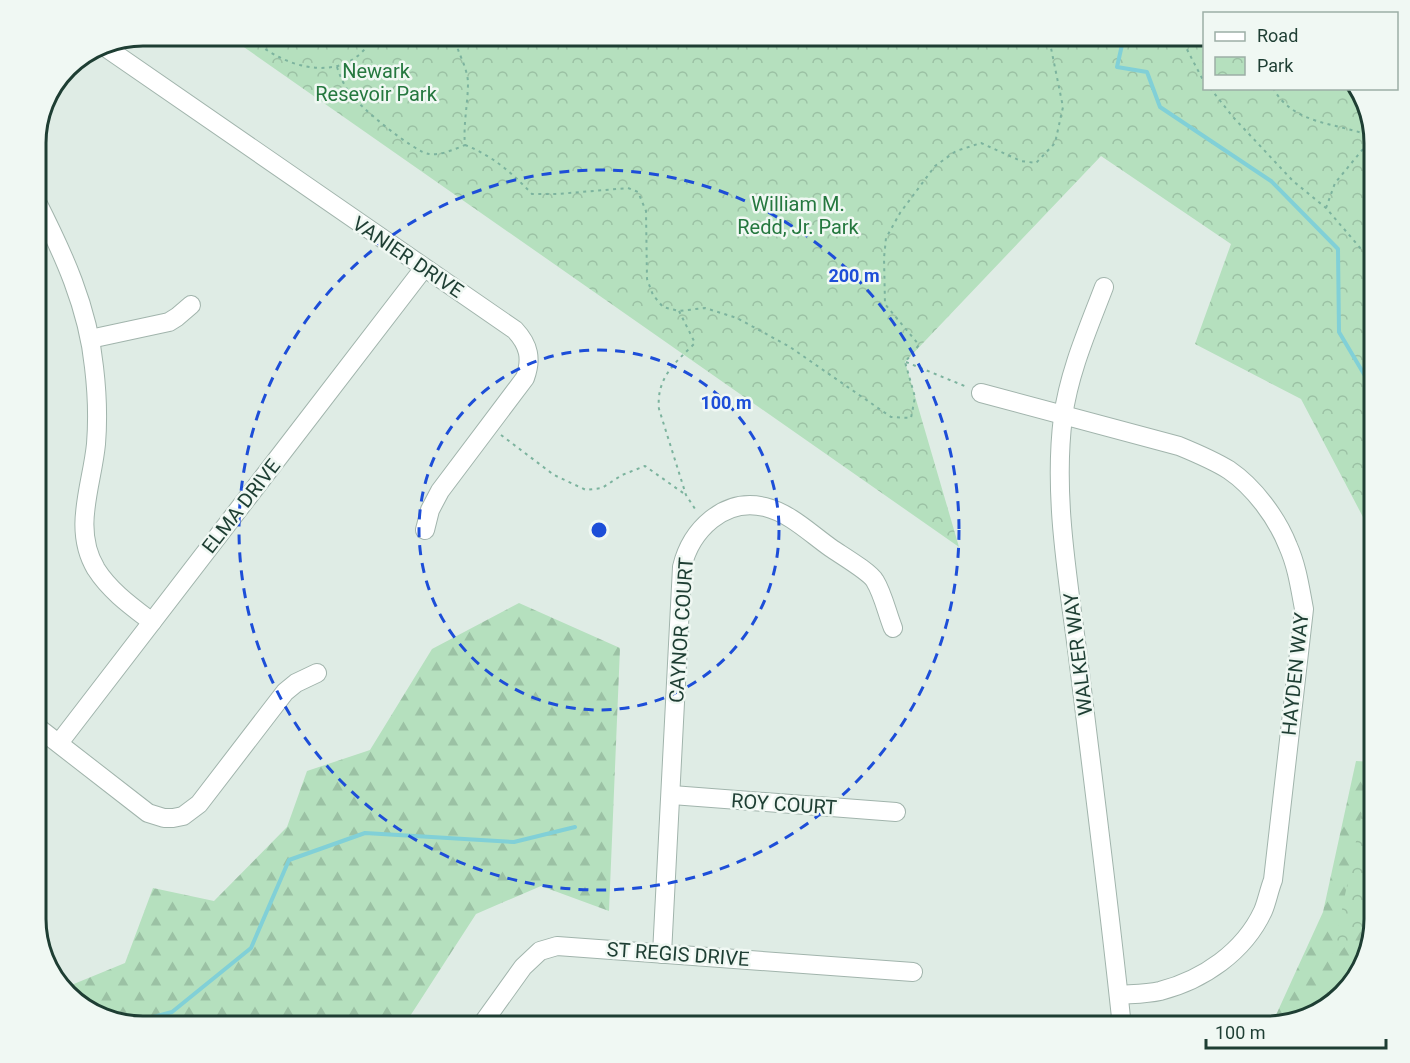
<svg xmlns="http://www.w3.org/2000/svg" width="1410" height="1063" font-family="Roboto,sans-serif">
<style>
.forest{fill:url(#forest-firs)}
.park{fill:url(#park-crowns)}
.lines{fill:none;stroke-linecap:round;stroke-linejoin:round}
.stream{stroke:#81d0d7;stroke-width:4}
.minor-casing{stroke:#a1b4ac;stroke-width:20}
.path{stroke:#7cb39e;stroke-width:2;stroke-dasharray:3 4.5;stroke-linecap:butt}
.minor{stroke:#fff;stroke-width:18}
.ring{fill:none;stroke:#1d4ed8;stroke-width:3;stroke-dasharray:10 8}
.labels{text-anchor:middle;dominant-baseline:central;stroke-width:5;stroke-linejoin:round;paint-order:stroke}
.park-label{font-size:20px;fill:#25783f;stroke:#f0f8f3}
.street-label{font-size:20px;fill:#1e3e33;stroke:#f0f8f3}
.rim{fill:none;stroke:#1e3e33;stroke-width:3}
.centre{fill:#1d4ed8;stroke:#f0f8f3;stroke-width:3}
.ring-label{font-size:18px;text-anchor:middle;font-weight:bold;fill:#1d4ed8;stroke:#f0f8f3;stroke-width:5;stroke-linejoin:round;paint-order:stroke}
</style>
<defs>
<pattern id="forest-firs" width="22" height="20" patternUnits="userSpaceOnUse" patternTransform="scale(1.5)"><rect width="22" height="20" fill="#b5e0be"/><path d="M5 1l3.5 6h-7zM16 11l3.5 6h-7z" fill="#9bc1a4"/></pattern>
<pattern id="park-crowns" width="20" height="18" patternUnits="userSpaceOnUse" patternTransform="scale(1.5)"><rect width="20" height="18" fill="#b5e0be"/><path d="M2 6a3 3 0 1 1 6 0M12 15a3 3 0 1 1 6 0" fill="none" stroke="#9bc1a4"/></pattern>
</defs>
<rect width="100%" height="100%" fill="#dfece5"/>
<g class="forest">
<path d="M519 603 620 648 609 911 541 886 476 914 403 1027H143L78 1005 64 988 125 963 153 888 214 901 287 827 307 771 370 750 432 649Z"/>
<path d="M1356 761 1374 762V920L1352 983 1314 1016 1271 1026 1323 912Z"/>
</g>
<g class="park">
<path d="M228 36H1204V88L1357 89 1363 96 1374 143V538L1301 399 1195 344 1231 244 1101 156 905 362 959 547Z"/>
<path d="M1374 754V912L1331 963Z"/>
</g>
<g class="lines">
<g class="stream">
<path d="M1124 36 1117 67 1147 72 1160 107 1271 181 1338 249 1339 332 1374 391"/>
<path d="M131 1023 172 1012 251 948 289 860 365 833 514 842 575 827"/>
</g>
<g class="minor-casing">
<g id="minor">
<path d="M108 49 515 330C529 345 532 359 525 378L440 491 430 510 425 530"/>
<path d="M36 200C63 253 88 307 94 367 97 392 98 419 96 444 92 486 72 529 96 569 110 591 131 606 152 622"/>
<path d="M1104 287C1088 329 1069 372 1063 417 1053 496 1068 578 1078 657 1093 780 1109 903 1122 1027"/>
<path d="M90 339 169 322 177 317 191 305"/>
<path d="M981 393 1179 446C1196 453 1213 460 1229 470 1254 487 1277 518 1288 546 1297 566 1300 588 1304 609L1273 880C1269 890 1267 902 1263 911 1244 952 1203 980 1160 991 1147 994 1132 994 1119 995"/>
<path d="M36 726 148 813 164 818H173L183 816 199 804 285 692 296 683 317 673"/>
<path d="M59 743 424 268"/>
<path d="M672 795 896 812"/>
<path d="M662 954 682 567C691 530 724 497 765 507 790 513 811 534 831 548 841 555 870 572 875 581 883 594 887 613 893 628"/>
<path d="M480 1027 523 967 540 951 557 946 913 972"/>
</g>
</g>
<g class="path">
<path d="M247 36C257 43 268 52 279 57 312 74 355 74 373 36"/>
<path d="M1180 36 1204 82"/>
<path d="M337 67C340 76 344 85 349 92 358 106 414 152 429 154 440 156 455 149 465 145 463 124 468 104 468 82 467 66 457 52 454 36"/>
<path d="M1210 88 1233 117 1293 181 1326 208 1374 264"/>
<path d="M1273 88C1294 126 1337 122 1373 137"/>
<path d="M465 145C493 156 512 173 532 194H558L628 188 638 192 646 211 647 279 653 295 663 307 679 311 705 308 737 318 790 347 891 417 911 418 915 397 905 362 919 345 885 304 884 258 886 238 900 213 935 166 956 151 981 143 1021 161 1036 163 1055 143 1063 107 1051 48 1042 36"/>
<path d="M1326 208 1335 183 1373 137"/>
<path d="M679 311 695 343C675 363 656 378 659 409L686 495 697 512"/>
<path d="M906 362 967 387"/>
<path d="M501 435 554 475 586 490 602 488 622 475 645 466 686 495"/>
</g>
<use href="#minor" class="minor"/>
</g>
<g class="ring">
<circle cx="599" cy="530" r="180"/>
<circle cx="599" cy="530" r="360"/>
</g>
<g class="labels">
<g class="park-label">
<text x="376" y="71">Newark<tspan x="376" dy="23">Resevoir Park</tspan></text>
<text x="798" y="204">William M.<tspan x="798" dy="23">Redd, Jr. Park</tspan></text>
</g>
<g class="street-label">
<text transform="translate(408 257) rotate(34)">VANIER DRIVE</text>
<text transform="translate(241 506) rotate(-52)">ELMA DRIVE</text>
<text transform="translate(681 630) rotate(-86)">CAYNOR COURT</text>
<text transform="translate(1078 654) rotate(-97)">WALKER WAY</text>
<text transform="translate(1295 674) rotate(-84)">HAYDEN WAY</text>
<text transform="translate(784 804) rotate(4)">ROY COURT</text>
<text transform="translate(678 954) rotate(4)">ST REGIS DRIVE</text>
</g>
</g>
<path d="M0 0H1410V1063H0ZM143 46H1267A97 97 0 0 1 1364 143V919A97 97 0 0 1 1267 1016H143A97 97 0 0 1 46 919V143A97 97 0 0 1 143 46Z" fill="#f0f8f3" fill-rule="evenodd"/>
<path class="rim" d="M143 46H1267A97 97 0 0 1 1364 143V919A97 97 0 0 1 1267 1016H143A97 97 0 0 1 46 919V143A97 97 0 0 1 143 46Z"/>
<circle cx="599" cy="530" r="9" class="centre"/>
<g class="ring-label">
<text x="854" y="282">200 m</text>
<text x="726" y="409">100 m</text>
</g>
<rect x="1203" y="12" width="195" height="78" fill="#f0f8f3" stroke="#9caea6" stroke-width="1.5"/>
<rect x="1215" y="32" width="30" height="9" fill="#ffffff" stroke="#9caea6" stroke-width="1.5"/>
<text x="1257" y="42" font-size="18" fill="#1e3e33">Road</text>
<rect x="1215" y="57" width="30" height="18" fill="url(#park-crowns)" stroke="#9caea6" stroke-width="1.5"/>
<text x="1257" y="72" font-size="18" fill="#1e3e33">Park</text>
<path d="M1206 1039v9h180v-9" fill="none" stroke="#1e3e33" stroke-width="3"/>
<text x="1215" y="1039" font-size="18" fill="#1e3e33" stroke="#f0f8f3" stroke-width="4.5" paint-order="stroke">100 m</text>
</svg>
